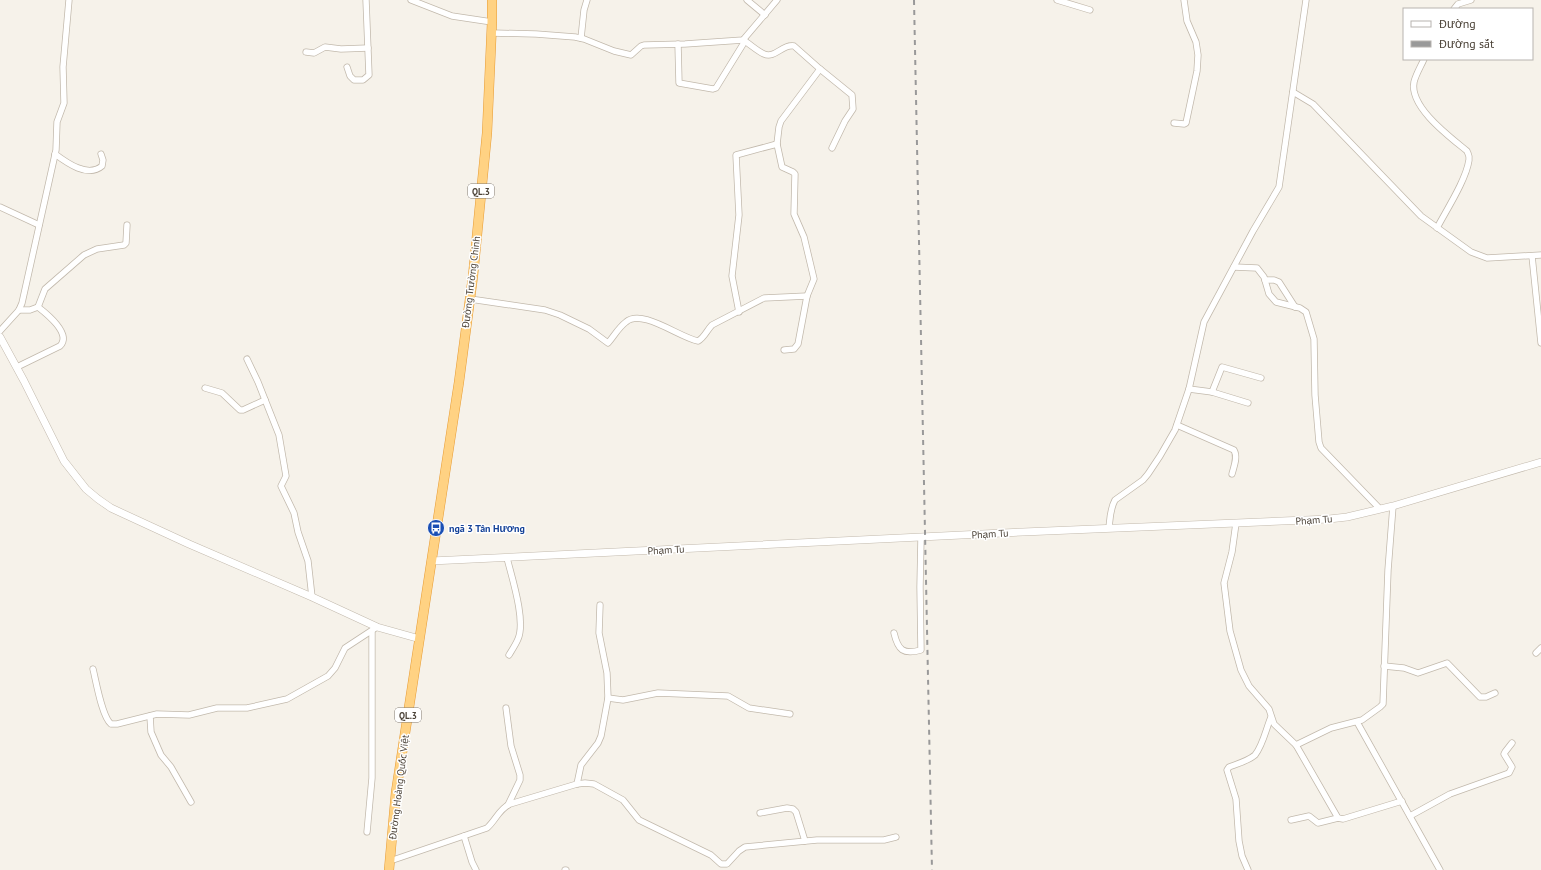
<svg xmlns="http://www.w3.org/2000/svg" width="1541" height="870" font-family="'PT Sans',sans-serif">
<style>
.lines{fill:none;stroke-linecap:round;stroke-linejoin:round}
.minor-casing{stroke:#c2b9ac;stroke-width:7}
.tertiary-casing{stroke:#c2b9ac;stroke-width:8}
.trunk-casing{stroke:#e79b33;stroke-width:10}
.minor{stroke:#fff;stroke-width:5.5}
.tertiary{stroke:#fff;stroke-width:7}
.trunk{stroke:#ffd283;stroke-width:9}
.rail{stroke:#999;stroke-width:2;stroke-dasharray:5 5;stroke-linecap:butt}
.labels{text-anchor:middle;dominant-baseline:central;stroke-width:3;stroke-linejoin:round;paint-order:stroke}
.shield{fill:#fff;stroke:#817b73;stroke-width:1}
.shield-label{font-size:9px;font-weight:bold;fill:#4b4237}
.street-label{font-size:10px;fill:#4b4237;stroke:#fff}
.transit-label{font-size:10px;font-weight:bold;fill:#164399;stroke:#fff;text-anchor:start}
</style>
<rect width="100%" height="100%" fill="#f6f2ea"/>
<g class="lines">
<g class="minor-casing">
<g id="minor">
<path d="M411 0 452 16 492 22"/>
<path d="M747 0 765 15"/>
<path d="M1057 0 1090 10"/>
<path d="M1454 9 1458 4 1471 0"/>
<path d="M492 33 536 34 575 37 584 39 614 51 631 55 641 46 644 45 685 44 743 40 777 0"/>
<path d="M581 38 584 10 587 0"/>
<path d="M743 40C750 44 757 51 764 54 775 59 782 44 794 46L820 69 852 95 853 109 845 121 832 148"/>
<path d="M678 44 679 83 713 89 716 88 745 41"/>
<path d="M306 52 314 53 325 47 341 49 368 48"/>
<path d="M1424 59C1421 66 1416 74 1414 82 1409 107 1450 137 1467 151 1468 154 1470 156 1469 160 1466 180 1447 209 1437 228"/>
<path d="M347 67 350 76 354 80H363L369 75 366 0"/>
<path d="M1293 92 1313 104 1421 216 1471 252 1487 258 1541 255"/>
<path d="M1174 123 1184 124 1186 123 1197 71 1198 55 1196 42 1187 21 1184 0"/>
<path d="M55 154C67 163 88 178 102 166L103 160 101 154"/>
<path d="M0 207 39 225"/>
<path d="M1532 256 1541 343"/>
<path d="M1234 267 1257 268 1264 277 1269 294 1276 302 1300 308 1306 312 1314 339 1315 395 1319 442 1321 448 1380 509"/>
<path d="M1265 280H1274L1279 282 1295 307"/>
<path d="M470 299 545 310 560 315 589 329 608 343C614 336 619 327 626 322 642 308 680 338 698 341 704 338 707 330 712 325L764 298 807 296"/>
<path d="M19 310H30L38 307 45 289 84 255 97 249 124 245 126 243 127 225"/>
<path d="M739 312 732 276 739 215 736 155 777 144"/>
<path d="M0 331 19 310 22 303 56 150 57 122 64 103 63 67 69 0"/>
<path d="M784 350 794 349 798 344 807 296 814 279 804 237 794 214 795 174 793 172 782 167 777 144 779 127 781 121 820 69"/>
<path d="M247 359 258 382 279 435 286 476 281 486 294 513 298 532 308 561 312 597"/>
<path d="M17 367 60 346C72 334 47 314 38 307"/>
<path d="M205 388 222 393 240 410H243L265 400"/>
<path d="M1189 389 1212 392 1248 403"/>
<path d="M1212 392 1222 367 1261 378"/>
<path d="M1177 425 1234 450C1238 457 1234 466 1232 474"/>
<path d="M1236 523 1232 552 1224 583 1230 631 1241 670 1249 686 1269 709 1274 724 1296 745 1338 818 1343 819 1402 801"/>
<path d="M1109 528C1110 518 1110 509 1115 500L1143 480 1148 474 1160 456 1175 430 1189 389 1204 322 1253 231 1279 187 1306 0"/>
<path d="M507 558C512 578 526 621 518 639 516 644 512 650 509 655"/>
<path d="M894 633C898 650 903 655 921 650L920 587 921 538"/>
<path d="M1536 653 1541 648"/>
<path d="M1384 666 1404 668 1418 673 1447 663 1480 697H1486L1495 693"/>
<path d="M93 669C96 681 102 717 111 724H117L157 714 189 715 217 708H247L287 699 328 676 335 668 345 648 377 627"/>
<path d="M608 698 623 700 658 693 728 696 749 708 790 714"/>
<path d="M506 708 511 746 520 775V780L508 805"/>
<path d="M150 716 151 732 161 755 171 767 191 802"/>
<path d="M1357 722 1440 870"/>
<path d="M1296 745 1331 728 1362 720 1380 707 1383 704 1388 570 1393 506"/>
<path d="M577 784 581 765 598 743 601 736 608 698 607 673 599 633 600 605"/>
<path d="M760 813 787 808 793 809 796 812 805 841"/>
<path d="M1410 816 1450 794 1509 773 1512 767 1504 754 1505 752 1512 743"/>
<path d="M1291 820 1309 816 1318 823 1338 818"/>
<path d="M367 832 372 778V631"/>
<path d="M464 836 472 862 476 870"/>
<path d="M390 861 487 828C496 820 499 809 510 804L577 784 585 783 594 784 623 800 639 820 711 855 721 864H727L739 851 745 847 817 840H884L896 837"/>
<path d="M565 870H566"/>
<path d="M1248 870 1242 856 1239 841 1236 799 1227 770 1229 767C1237 764 1248 761 1255 755 1263 745 1266 729 1271 717"/>
</g>
</g>
<g class="tertiary-casing">
<g id="tertiary">
<path d="M0 337 24 381 64 461 86 489 98 499 111 508 189 544 312 597 377 627 420 639"/>
<path d="M431 561 1023 532 1329 519 1347 517 1393 506 1541 462"/>
</g>
</g>
<g class="trunk-casing">
<path id="trunk" d="M389 870 396 792 459 382 473 276 487 133 492 22V0"/>
</g>
<use href="#minor" class="minor"/>
<use href="#tertiary" class="tertiary"/>
<use href="#trunk" class="trunk"/>
<path class="rail" d="M914 0 932 870"/>
</g>
<defs>
<g id="bus-disc" transform="scale(0.9)"><circle r="9.5" fill="#1a4fb4" stroke="#fff"/><path d="M-5-6H5V4H4V6H2V4H-2V6H-4V4H-5ZM-3.5-4V0h7V-4ZM-3.5 1.2v1.5H-2V1.2ZM2 1.2v1.5H3.5V1.2Z" fill="#fff"/></g>
</defs>
<g fill-rule="evenodd">
<use href="#bus-disc" x="436" y="528"/>
</g>
<g class="labels">
<g class="shield">
<rect x="468" y="184" width="26" height="14" rx="3"/>
<rect x="395" y="708" width="26" height="14" rx="3"/>
</g>
<g class="shield-label">
<text x="481" y="191">QL.3</text>
<text x="408" y="715">QL.3</text>
</g>
<g class="street-label">
<text transform="translate(471 282) rotate(-83)">Đường Trường Chinh</text>
<text transform="translate(1314 520) rotate(-4)">Phạm Tu</text>
<text transform="translate(990 534) rotate(-3)">Phạm Tu</text>
<text transform="translate(666 550) rotate(-3)">Phạm Tu</text>
<text transform="translate(399 787) rotate(-83)">Đường Hoàng Quốc Việt</text>
</g>
<g class="transit-label">
<text x="449" y="528">ngã 3 Tân Hương</text>
</g>
</g>
<rect x="1403" y="8" width="130" height="52" fill="#ffffff" stroke="#b7b3af"/>
<rect x="1411" y="21" width="20" height="6" fill="#ffffff" stroke="#b7b3af"/>
<text x="1439" y="28" font-size="12" fill="#4b4237">Đường</text>
<rect x="1411" y="41" width="20" height="6" fill="#999999" stroke="#b7b3af"/>
<text x="1439" y="48" font-size="12" fill="#4b4237">Đường sắt</text>
</svg>
